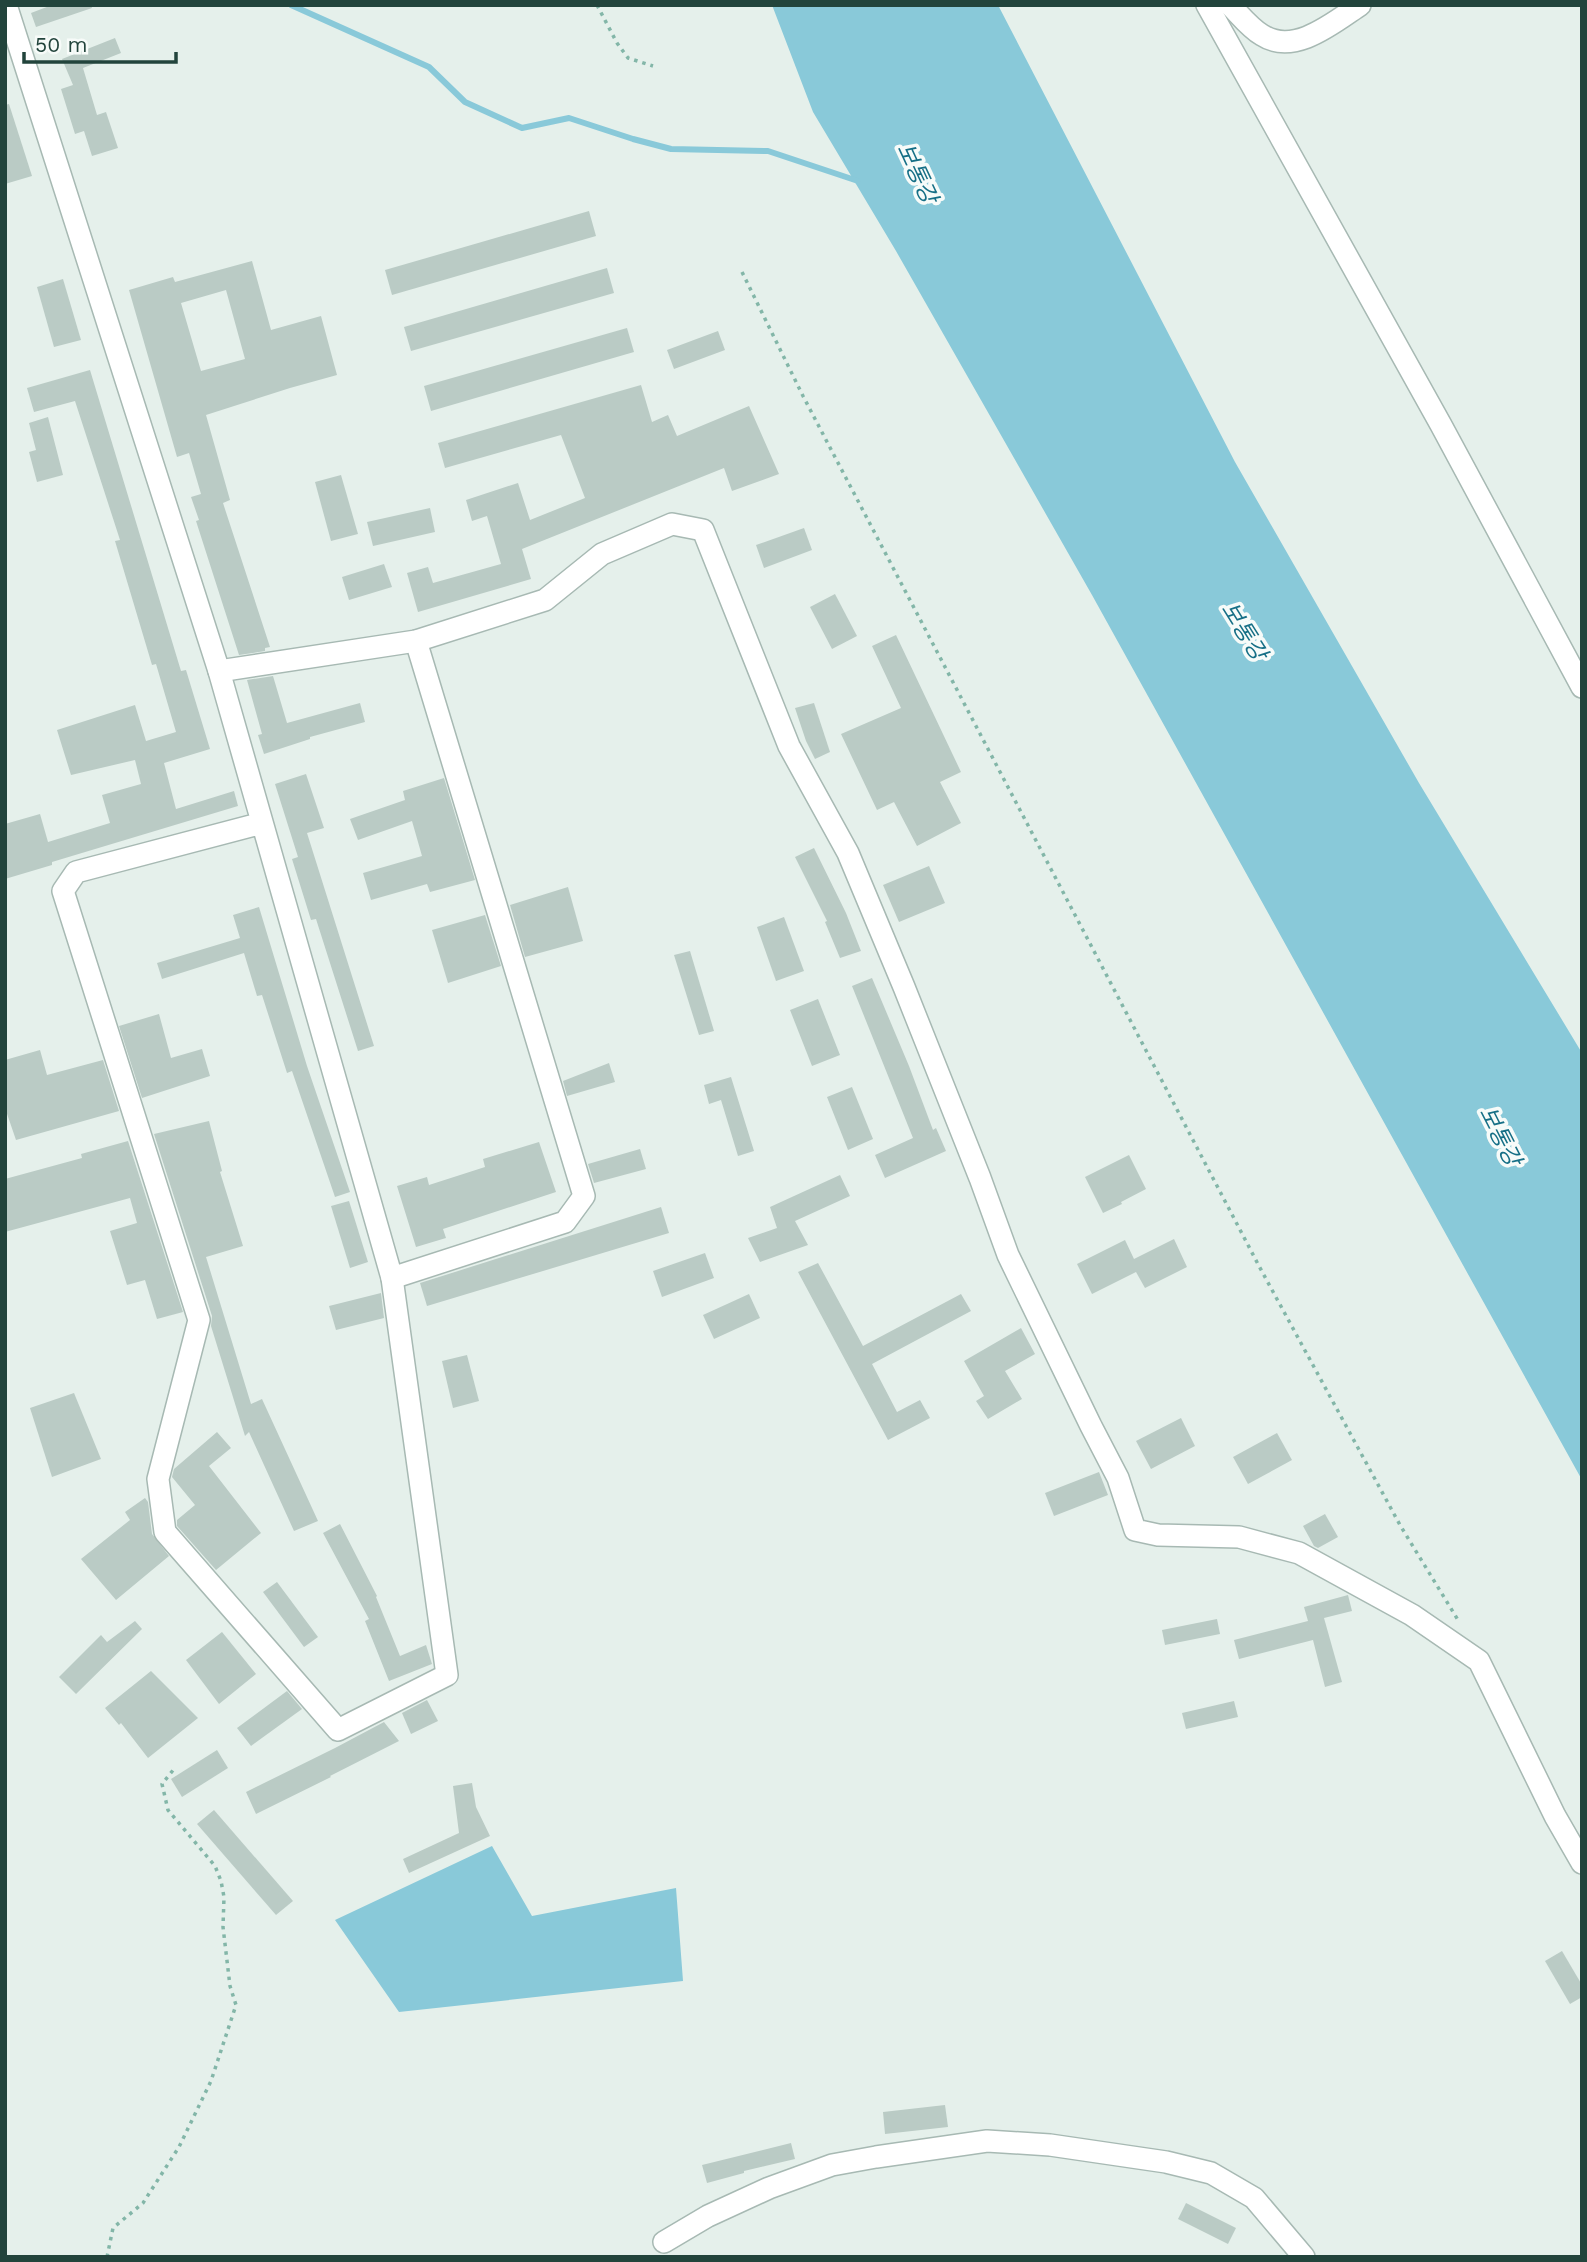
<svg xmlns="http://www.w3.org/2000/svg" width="1587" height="2262" font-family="'Work Sans','Noto Sans KR',sans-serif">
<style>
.water{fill:#89c9d9}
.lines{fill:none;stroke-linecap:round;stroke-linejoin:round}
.stream{stroke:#89c9d9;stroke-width:6}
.building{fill:#bacbc5;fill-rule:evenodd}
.minor-casing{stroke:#a7b9b3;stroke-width:24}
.path{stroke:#83b6a8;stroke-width:3.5;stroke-dasharray:3.5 5;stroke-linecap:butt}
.minor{stroke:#fff;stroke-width:21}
.labels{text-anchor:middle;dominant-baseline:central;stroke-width:7;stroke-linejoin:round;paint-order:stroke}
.water-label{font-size:23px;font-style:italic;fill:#166f86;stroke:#f7fbf9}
</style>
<rect width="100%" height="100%" fill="#e5f0eb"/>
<g class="water">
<path d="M772 5H998L1235 462 1419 783 1582 1053V1480L1092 595 896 251 813 112Z"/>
<path d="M492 1846 532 1916 676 1888 683 1981 399 2012 335 1920Z"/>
</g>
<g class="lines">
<path class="stream" d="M291 5 429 67 465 102 522 128 569 118 633 139 671 149 768 151 858 181"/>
</g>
<g class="building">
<path d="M52 5H91L92 8 36 27 31 13Z"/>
<path d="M115 38 121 53 83 68 97 115 106 112 118 148 92 156 84 131 75 134 61 89 73 85 62 59Z"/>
<path d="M9 104 32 176 5 184V105Z"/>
<path d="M589 211 596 236 392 295 385 270Z"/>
<path d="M252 261 271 330 321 316 337 375 290 388 206 415 230 500 223 503 270 647 265 648V651L239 655 196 521 199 520 191 497 201 494 189 453 177 457 129 290 173 277 175 282ZM226 290 245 359 201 371 181 303Z"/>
<path d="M607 268 614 293 411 351 404 327Z"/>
<path d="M63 279 81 340 54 347 37 287Z"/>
<path d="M627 328 634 352 431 411 424 386Z"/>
<path d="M718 331 725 350 674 369 667 350Z"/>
<path d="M90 370 181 671 186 670 210 749 164 763 176 809 234 791 238 806 52 862V865L5 879V824L40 814 48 842 110 823 102 795 141 784 135 760 71 775 57 730 135 705 146 741 176 732 156 664 152 665 115 541 120 540 75 401 34 412 27 388Z"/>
<path d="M641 385 652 422 668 415 677 436 749 406 779 474 732 491 724 468 522 549 531 579 418 612 407 573 428 567 433 583 501 564 487 516 472 521 466 500 518 483 530 520 585 498 561 435 445 468 438 443Z"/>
<path d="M48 417 63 475 37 482 29 452 36 450 29 423Z"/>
<path d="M341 475 358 534 331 541 315 482Z"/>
<path d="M430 508 435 532 373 546 367 522Z"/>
<path d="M804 528 812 550 764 568 756 545Z"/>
<path d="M384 564 392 587 349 600 342 577Z"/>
<path d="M835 594 857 636 832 649 810 607Z"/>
<path d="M896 635 961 772 940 782 961 823 917 846 894 802 877 810 841 734 901 708 872 646Z"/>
<path d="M273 676 287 723 360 703 365 722 310 737V739L264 754 258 735 262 734 247 680Z"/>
<path d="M814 703 830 752 815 759 806 741 795 708Z"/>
<path d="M306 774 324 828 307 833 374 1046 358 1051 316 919 311 920 292 859 298 857 275 784Z"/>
<path d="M444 778 475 880 430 892 427 884 371 900 363 873 422 856 412 821 358 840 350 819 405 800 403 791Z"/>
<path d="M814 848 846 913 861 951 840 958 825 922 827 921 795 857Z"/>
<path d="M929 866 945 903 899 922 883 885Z"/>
<path d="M568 887 583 941 525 957 510 905Z"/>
<path d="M259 907 307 1066 350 1192 335 1197 292 1071 287 1073 262 995 257 996 244 953 162 979 157 963 240 938 233 915Z"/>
<path d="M485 915 501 966 448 983 432 930Z"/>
<path d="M784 917 804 971 776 981 757 927Z"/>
<path d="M690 951 714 1031 699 1035 674 955Z"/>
<path d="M872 978 909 1066 933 1130 936 1128 946 1151 885 1178 875 1155 913 1138 852 986Z"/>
<path d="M818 999 840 1055 812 1066 790 1010Z"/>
<path d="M159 1014 171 1058 202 1049 210 1076 142 1098 119 1026Z"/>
<path d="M40 1050 47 1075 103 1060 119 1111 16 1140 5 1108V1060Z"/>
<path d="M609 1063 615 1082 567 1096 563 1081Z"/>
<path d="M731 1077 754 1151 738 1156 721 1100 709 1104 704 1085Z"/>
<path d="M852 1087 873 1139 848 1150 827 1097Z"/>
<path d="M209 1121 222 1171 220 1172 243 1246 206 1257 251 1404 262 1399 318 1521 294 1531 249 1432 245 1436 211 1326 212 1316 154 1134Z"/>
<path d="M128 1141 183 1312 157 1319 145 1280 127 1285 110 1231 137 1223 130 1198 5 1232V1179L82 1158 81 1154Z"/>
<path d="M539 1142 556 1192 443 1229 446 1238 416 1247 397 1186 427 1177 429 1185 485 1167 483 1159Z"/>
<path d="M640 1149 646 1169 594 1183 588 1164Z"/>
<path d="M1129 1155 1146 1189 1121 1202 1122 1204 1103 1213 1085 1177Z"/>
<path d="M840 1175 850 1196 795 1221 808 1245 760 1262 748 1238 777 1228 770 1207Z"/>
<path d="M349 1201 368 1262 350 1268 331 1206Z"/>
<path d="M661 1207 669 1233 427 1306 420 1283Z"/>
<path d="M1174 1239 1187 1267 1145 1288 1136 1272 1092 1294 1077 1264 1125 1240 1134 1259Z"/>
<path d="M705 1253 714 1278 662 1297 653 1271Z"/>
<path d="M818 1263 863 1346 961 1294 971 1311 872 1364 897 1412 920 1400 930 1418 888 1440 798 1272Z"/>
<path d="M381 1293 384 1318 336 1330 329 1306Z"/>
<path d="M749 1294 760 1318 714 1339 703 1315Z"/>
<path d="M1021 1328 1035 1354 1005 1371 1022 1399 988 1419 976 1401 984 1396 964 1361Z"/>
<path d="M467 1355 479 1401 453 1408 442 1361Z"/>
<path d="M74 1393 101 1459 52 1477 30 1408Z"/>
<path d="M1181 1418 1195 1446 1151 1469 1136 1441Z"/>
<path d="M217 1432 231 1448 209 1466 261 1533 216 1570 177 1526V1520L195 1505 172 1477 174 1469Z"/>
<path d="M1277 1433 1292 1460 1248 1484 1233 1457Z"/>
<path d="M1099 1472 1108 1495 1054 1516 1045 1493Z"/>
<path d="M145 1498 148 1502 152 1534 169 1556 116 1600 81 1559 130 1520 125 1512Z"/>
<path d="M1325 1514 1338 1537 1318 1548 1314 1546 1303 1526Z"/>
<path d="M340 1524 377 1596 376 1597 400 1656 426 1645 432 1664 389 1681 365 1621 369 1619 323 1533Z"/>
<path d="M277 1582 318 1637 304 1647 263 1592Z"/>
<path d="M1348 1595 1352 1611 1324 1618 1342 1682 1325 1687 1313 1640 1239 1659 1234 1640 1308 1621 1304 1607Z"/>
<path d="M1217 1619 1220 1634 1165 1645 1162 1630Z"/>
<path d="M135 1621 142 1629 76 1694 59 1677 101 1635 107 1642Z"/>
<path d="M222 1632 256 1674 219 1704 186 1660Z"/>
<path d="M151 1671 198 1718 148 1758 121 1723 119 1725 105 1708Z"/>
<path d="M287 1691 302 1709 251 1746 237 1728Z"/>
<path d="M427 1700 438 1721 411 1734 402 1713Z"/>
<path d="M1234 1701 1238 1717 1186 1729 1182 1713Z"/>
<path d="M384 1722 399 1741 330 1776 331 1777 256 1814 246 1792 335 1748Z"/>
<path d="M217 1750 228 1768 182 1797 171 1779Z"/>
<path d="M472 1783 476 1807 490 1836 409 1873 403 1859 459 1833 453 1786Z"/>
<path d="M214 1810 293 1901 276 1915 197 1824Z"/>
<path d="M1562 1951 1582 1985V1997L1570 2004 1545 1961Z"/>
<path d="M945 2105 948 2127 885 2134 883 2112Z"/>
<path d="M791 2143 795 2159 744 2171V2173L707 2183 702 2165Z"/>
<path d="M1186 2203 1236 2228 1228 2244 1178 2219Z"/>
</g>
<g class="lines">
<g class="minor-casing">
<g id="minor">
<path d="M6 5 219 671 392 1278 447 1675 338 1730 165 1532 158 1479 199 1320 63 891 76 872 262 823"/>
<path d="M1207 5 1441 425 1582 687"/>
<path d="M1230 5C1240 15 1250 28 1262 35 1294 56 1333 23 1360 5"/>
<path d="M219 671 416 641 545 600 602 554 672 524 703 530 789 746 848 853 904 987 980 1178 1008 1255 1091 1426 1118 1478 1135 1530 1158 1535 1239 1537 1299 1553 1412 1615 1479 1661 1555 1816 1582 1863"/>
<path d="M392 1278 565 1222 584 1196 416 641"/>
<path d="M664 2242 708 2216 769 2188 832 2165 876 2157 987 2141 1050 2145 1166 2162 1211 2173 1254 2198 1304 2257"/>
</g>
</g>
<g class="path">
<path d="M597 5 617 43 628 58 653 66"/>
<path d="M742 272 803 396 1259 1266 1400 1525 1458 1620"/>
<path d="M107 2257 113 2228 143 2203 179 2147 211 2081 236 2005 230 1986 223 1927 224 1897 221 1881 215 1866 168 1810 162 1784 174 1769"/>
</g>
<use href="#minor" class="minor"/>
</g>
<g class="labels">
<g class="water-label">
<text transform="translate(917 173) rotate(65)">보통강</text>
<text transform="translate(1244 631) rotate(58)">보통강</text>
<text transform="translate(1500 1136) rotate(63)">보통강</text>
</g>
</g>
<rect width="1587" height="2262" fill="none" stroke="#22443c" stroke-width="14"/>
<path d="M24 52v10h152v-10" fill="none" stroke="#22443c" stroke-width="3.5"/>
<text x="35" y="52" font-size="21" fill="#22443c" stroke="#f7fbf9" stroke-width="5" paint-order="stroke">50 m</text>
</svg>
